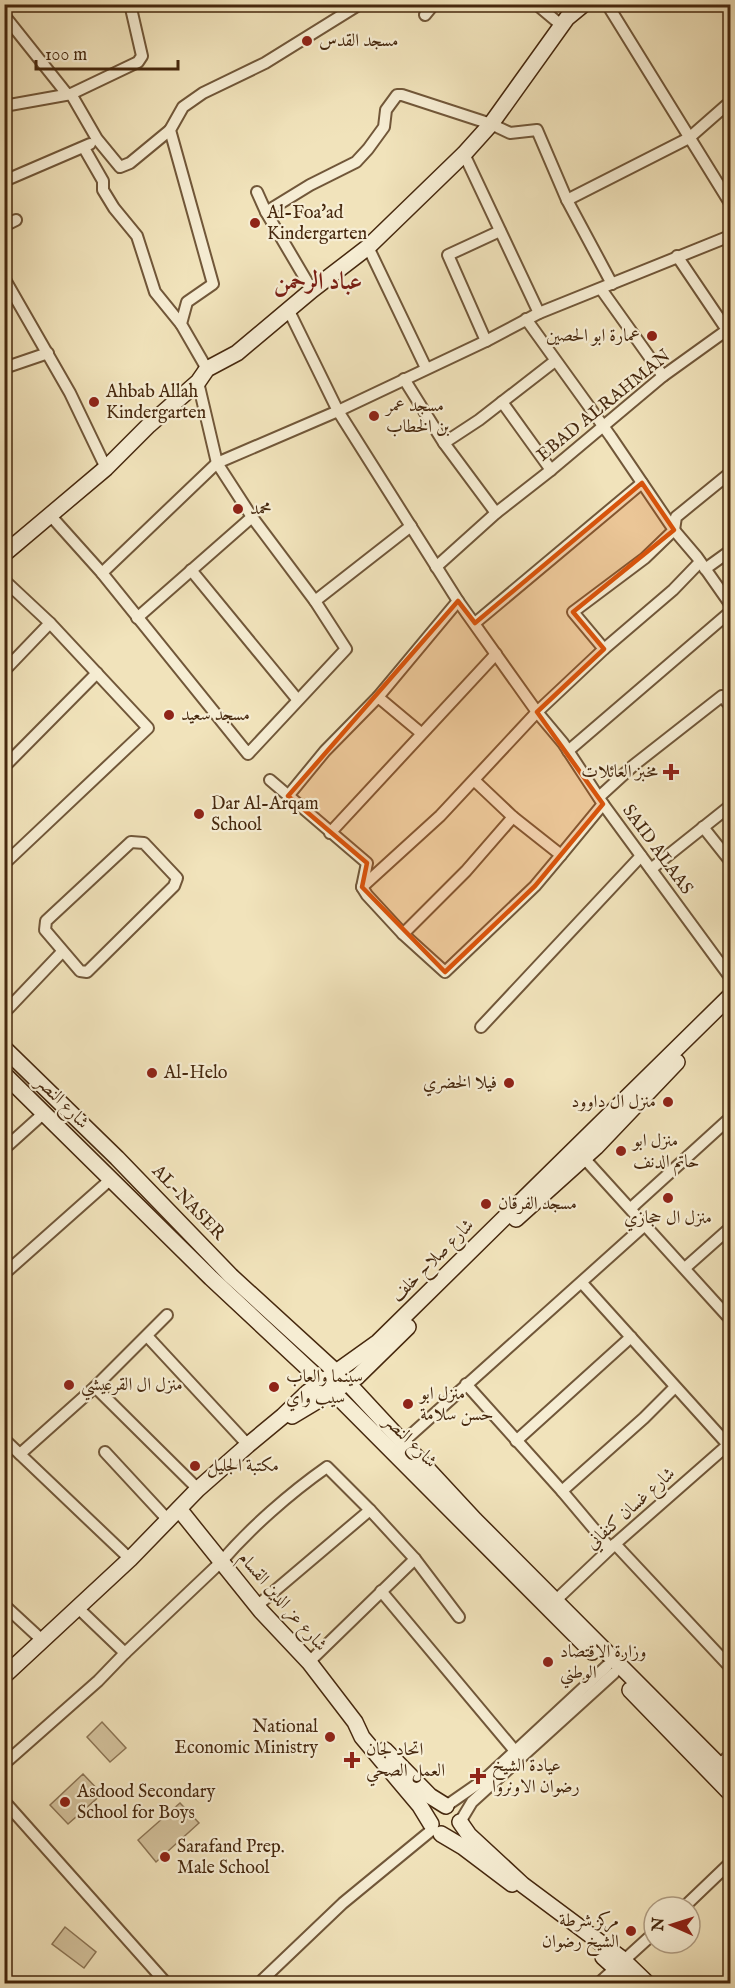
<svg xmlns="http://www.w3.org/2000/svg" width="735" height="1988" font-family="'IM FELL English',Amiri,serif">
<style>
.green{fill:#d4c39e;stroke:#8d7656;stroke-width:1.5}
.lines{fill:none;stroke-linecap:round;stroke-linejoin:round}
.street-casing{stroke:#715739;stroke-width:14}
.secondary-casing{stroke:#46280e;stroke-width:18}
.street{stroke:#f6edd3;stroke-width:10}
.secondary{stroke:#f6edd3;stroke-width:15}
.marked{fill:#d8540c;fill-opacity:0.2;stroke:#d8540c;stroke-width:4.5;stroke-linejoin:round}
.poi-dot{fill:#8f2418;stroke:#f6edd3;stroke-width:2}
.labels{text-anchor:middle;dominant-baseline:central;stroke-width:4.5;stroke-linejoin:round;paint-order:stroke}
.poi-label{font-size:18px;fill:#46280e;stroke:#f6edd3;text-anchor:start}
.street-label{font-size:18px;fill:#46280e;stroke:#f6edd3}
.district-label{font-size:24px;font-weight:bold;fill:#7a1f14;stroke:#f6edd3}
</style>
<rect width="100%" height="100%" fill="#f1e3bb"/>
<filter id="stains"><feTurbulence type="fractalNoise" baseFrequency=".00333" numOctaves="4"/><feColorMatrix values="0 0 0 0 .2 0 0 0 0 .09 0 0 0 0 .02 0 0 0 .5 -.17"/></filter>
<radialGradient id="worn" r=".72"><stop offset=".6" stop-color="#630" stop-opacity="0"/><stop offset="1" stop-color="#630" stop-opacity=".3"/></radialGradient>
<g class="green">
<path d="M102 1722 126 1748 110 1762 87 1737Z"/>
<path d="M83 1774 102 1794 68 1824 50 1805Z"/>
<path d="M180 1803 199 1823 156 1862 138 1840Z"/>
<path d="M65 1927 96 1952 84 1968 52 1944Z"/>
</g>
<g class="lines">
<g class="street-casing">
<g id="street">
<path d="M536 4 561 25"/>
<path d="M607 4 730 203"/>
<path d="M4 15 67 94"/>
<path d="M425 15 434 4"/>
<path d="M71 94 97 139 120 167 130 163 170 130"/>
<path d="M4 106 71 94 138 62 142 56 130 4"/>
<path d="M84 148 103 181V190L114 208 137 236 155 292 181 324"/>
<path d="M464 154 539 313"/>
<path d="M4 181 90 144"/>
<path d="M257 192 266 212 312 290"/>
<path d="M567 200 689 138 730 102"/>
<path d="M266 212 310 185 356 162 368 149 384 127 386 110 397 95H402L491 124 510 133 537 130 567 200 612 284"/>
<path d="M4 226 16 220"/>
<path d="M368 247 426 368"/>
<path d="M4 278 70 393 106 468"/>
<path d="M601 289 663 376"/>
<path d="M288 309 338 411 458 601 537 712 563 743 603 804 730 977"/>
<path d="M526 319 611 437 674 530 697 557 730 604"/>
<path d="M486 341 448 255 500 231"/>
<path d="M4 368 48 353"/>
<path d="M207 369 181 324 187 302 213 284 170 130 183 107 203 93 265 63 360 4"/>
<path d="M404 379 444 443 496 513"/>
<path d="M198 382 217 463 252 517 315 601"/>
<path d="M502 402 551 470"/>
<path d="M444 443 479 420 555 361"/>
<path d="M50 515 102 573"/>
<path d="M411 526 315 601 346 649 248 754 102 573 217 463 338 411 486 341 539 313 730 236"/>
<path d="M436 567 496 513 551 470 663 376 727 330 677 256"/>
<path d="M705 569 730 551"/>
<path d="M191 570 297 699"/>
<path d="M4 580 50 623 148 728 4 864"/>
<path d="M137 618 252 517"/>
<path d="M475 623 642 483"/>
<path d="M604 649 573 612 645 558 674 530 676 517 730 473"/>
<path d="M4 671 50 623"/>
<path d="M378 697 458 601"/>
<path d="M568 751 730 612"/>
<path d="M4 767 97 673"/>
<path d="M270 780 367 863 362 887 367 895 403 934 445 972 535 886 561 855 513 817 475 781"/>
<path d="M288 796 325 751 378 697 421 733"/>
<path d="M599 797 634 765 722 696 730 706"/>
<path d="M703 827 730 861"/>
<path d="M330 833 496 654"/>
<path d="M131 842 144 843 177 878 174 886 87 972 80 971 45 930 46 921Z"/>
<path d="M561 855 603 804"/>
<path d="M651 869 730 806"/>
<path d="M362 887 440 816 537 712 604 649 673 590 700 562"/>
<path d="M403 934 466 871 513 817"/>
<path d="M4 1013 62 952"/>
<path d="M481 1027 641 856"/>
<path d="M4 1149 44 1113"/>
<path d="M583 1157 730 1319"/>
<path d="M631 1208 730 1118"/>
<path d="M685 1268 730 1228"/>
<path d="M4 1274 111 1179"/>
<path d="M582 1283 730 1447"/>
<path d="M147 1336 248 1445"/>
<path d="M466 1384 562 1491 610 1548"/>
<path d="M95 1387 198 1489"/>
<path d="M4 1439 130 1559"/>
<path d="M516 1441 631 1337"/>
<path d="M403 1442 646 1224"/>
<path d="M105 1452 168 1520"/>
<path d="M20 1454 95 1387 167 1315"/>
<path d="M562 1491 644 1418 675 1387"/>
<path d="M370 1510 415 1559 459 1617"/>
<path d="M615 1544 730 1667"/>
<path d="M381 1591 515 1751"/>
<path d="M556 1600 615 1544 730 1443"/>
<path d="M4 1605 43 1641"/>
<path d="M78 1608 125 1653"/>
<path d="M309 1662 415 1559"/>
<path d="M4 1764 98 1681 125 1653 221 1562C250 1528 290 1493 327 1467L370 1510 258 1605"/>
<path d="M719 1765 730 1755"/>
<path d="M4 1801 167 1984"/>
<path d="M446 1806 485 1779 607 1666"/>
<path d="M460 1822 472 1802 614 1673"/>
<path d="M684 1907 730 1863"/>
<path d="M258 1984 343 1903 433 1829"/>
<path d="M598 1984 654 1933"/>
</g>
</g>
<g class="secondary-casing">
<g id="secondary">
<path d="M4 554 106 468 149 425 198 382 207 369 237 353 312 290 368 247 464 154 491 124 567 18 584 4"/>
<path d="M4 1048 117 1158 231 1276 347 1382 475 1520 730 1776"/>
<path d="M4 1074 211 1278 332 1391 592 1652"/>
<path d="M516 1219 596 1147 677 1062"/>
<path d="M292 1416 357 1377 408 1327"/>
<path d="M179 1509 261 1611 309 1662 355 1722 362 1737 420 1806 431 1824"/>
<path d="M4 1676 130 1559 198 1489 248 1445 283 1416 308 1392 378 1342 730 996"/>
<path d="M630 1690 730 1793"/>
<path d="M385 1750 430 1796 446 1806"/>
<path d="M460 1822 469 1835 523 1885 621 1958 648 1984"/>
<path d="M441 1834 463 1847 512 1884"/>
<path d="M603 1957 633 1984"/>
</g>
</g>
<use href="#street" class="street"/>
<use href="#secondary" class="secondary"/>
</g>
<path class="marked" d="M642 483 674 530 573 612 604 649 537 712 603 804 535 886 445 972 362 887 367 863 288 796 458 601 475 623Z"/>
<g class="poi-dot">
<circle cx="307" cy="41" r="6"/>
<circle cx="255" cy="223" r="6"/>
<circle cx="652" cy="336" r="6"/>
<circle cx="94" cy="402" r="6"/>
<circle cx="374" cy="416" r="6"/>
<circle cx="238" cy="509" r="6"/>
<circle cx="169" cy="715" r="6"/>
<path d="M668 763h6v6h6v6h-6v6h-6v-6h-6v-6h6z"/>
<circle cx="199" cy="814" r="6"/>
<circle cx="152" cy="1073" r="6"/>
<circle cx="509" cy="1083" r="6"/>
<circle cx="668" cy="1102" r="6"/>
<circle cx="621" cy="1151" r="6"/>
<circle cx="668" cy="1198" r="6"/>
<circle cx="486" cy="1204" r="6"/>
<circle cx="69" cy="1385" r="6"/>
<circle cx="274" cy="1387" r="6"/>
<circle cx="408" cy="1404" r="6"/>
<circle cx="195" cy="1466" r="6"/>
<circle cx="548" cy="1662" r="6"/>
<circle cx="330" cy="1737" r="6"/>
<path d="M349 1751h6v6h6v6h-6v6h-6v-6h-6v-6h6z"/>
<path d="M475 1767h6v6h6v6h-6v6h-6v-6h-6v-6h6z"/>
<circle cx="65" cy="1802" r="6"/>
<circle cx="165" cy="1857" r="6"/>
<circle cx="631" cy="1931" r="6"/>
</g>
<g class="labels">
<g class="poi-label">
<text x="319" y="41">مسجد القدس</text>
<text x="267" y="213">Al-Foa'ad<tspan x="267" dy="21">Kindergarten</tspan></text>
<text x="640" y="336" text-anchor="end">عمارة ابو الحصين</text>
<text x="106" y="392">Ahbab Allah<tspan x="106" dy="21">Kindergarten</tspan></text>
<text x="386" y="406">مسجد عمر<tspan x="386" dy="21">بن الخطاب</tspan></text>
<text x="250" y="509">محمد</text>
<text x="181" y="715">مسجد سعيد</text>
<text x="658" y="772" text-anchor="end">مخبز العائلات</text>
<text x="211" y="804">Dar Al-Arqam<tspan x="211" dy="21">School</tspan></text>
<text x="164" y="1073">Al-Helo</text>
<text x="497" y="1083" text-anchor="end">فيلا الخضري</text>
<text x="656" y="1102" text-anchor="end">منزل ال داوود</text>
<text x="633" y="1141">منزل ابو<tspan x="633" dy="21">حاتم الدنف</tspan></text>
<text x="498" y="1204">مسجد الفرقان</text>
<text x="668" y="1218" text-anchor="middle">منزل ال حجازي</text>
<text x="286" y="1377">سينما والعاب<tspan x="286" dy="21">سيب واي</tspan></text>
<text x="81" y="1385">منزل ال القرعيشي</text>
<text x="420" y="1394">منزل ابو<tspan x="420" dy="21">حسن سلامة</tspan></text>
<text x="207" y="1466">مكتبة الجليل</text>
<text x="560" y="1652">وزارة الاقتصاد<tspan x="560" dy="21">الوطني</tspan></text>
<text x="318" y="1727" text-anchor="end">National<tspan x="318" dy="21">Economic Ministry</tspan></text>
<text x="366" y="1750">اتحاد لجان<tspan x="366" dy="21">العمل الصحي</tspan></text>
<text x="492" y="1766">عيادة الشيخ<tspan x="492" dy="21">رضوان الاونروا</tspan></text>
<text x="77" y="1792">Asdood Secondary<tspan x="77" dy="21">School for Boys</tspan></text>
<text x="177" y="1847">Sarafand Prep.<tspan x="177" dy="21">Male School</tspan></text>
<text x="619" y="1921" text-anchor="end">مركز شرطة<tspan x="619" dy="21">الشيخ رضوان</tspan></text>
</g>
<g class="street-label">
<text transform="translate(604 406) rotate(-39)">EBAD ALRAHMAN</text>
<text transform="translate(657 850) rotate(54)">SAID ALAAS</text>
<text transform="translate(62 1103) rotate(45)">شارع النصر</text>
<text transform="translate(188 1203) rotate(46)">AL-NASER</text>
<text transform="translate(433 1261) rotate(-45)">شارع صلاح خلف</text>
<text transform="translate(410 1442) rotate(45)">شارع النصر</text>
<text transform="translate(631 1509) rotate(-42)">شارع غسان كنفاني</text>
<text transform="translate(282 1602) rotate(49)">شارع عز الدين القسام</text>
</g>
<g class="district-label">
<text x="318" y="282">عباد الرحمن</text>
</g>
</g>
<rect width="735" height="1988" fill="none" stroke="#f1e3bb" stroke-width="24"/>
<rect x="6" y="6" width="723" height="1976" fill="none" stroke="#46280e" stroke-width="3"/>
<rect x="12" y="12" width="711" height="1964" fill="none" stroke="#46280e" stroke-width="1.5"/>
<g transform="translate(672 1925) rotate(273)"><circle r="28" fill="#f6edd3" stroke="#b09e84" stroke-width="1.5"/>
<path d="M0-4.5L10 22L0 15L-10 22Z" fill="#8f2418"/>
<text y="-9" font-size="16" font-weight="bold" text-anchor="middle" fill="#46280e">N</text>
</g>
<path d="M36 60v9h142v-9" fill="none" stroke="#46280e" stroke-width="3"/>
<text x="45" y="60" font-size="18" fill="#46280e" stroke="#f6edd3" stroke-width="4.5" paint-order="stroke">100 m</text>
<rect width="100%" height="100%" filter="url(#stains)"/>
<rect width="100%" height="100%" fill="url(#worn)"/>
</svg>
